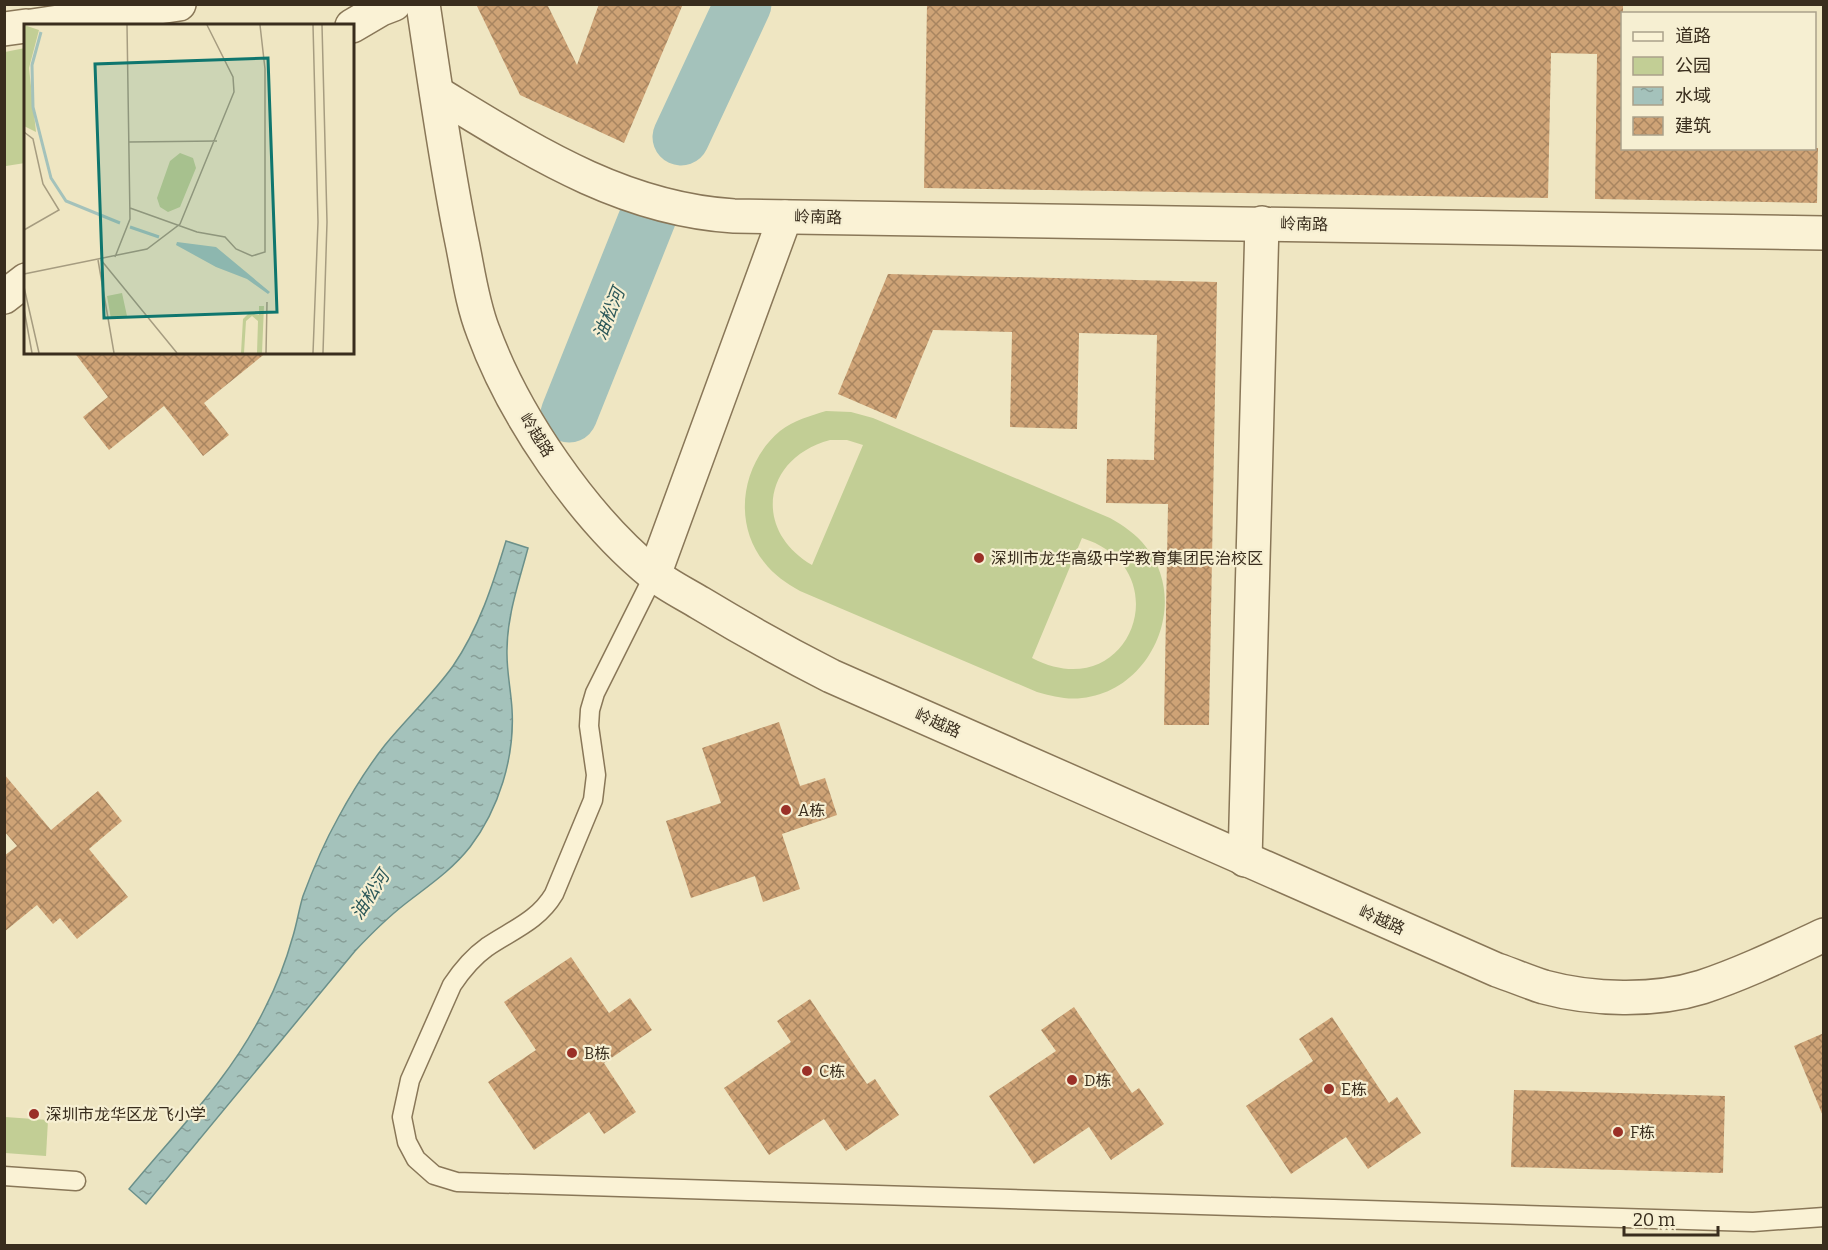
<svg xmlns="http://www.w3.org/2000/svg" width="1828" height="1250" font-family="Bitter,'Noto Sans SC',serif">
<style>
.green{fill:#c2ce95;fill-rule:evenodd}
.water{fill:url(#water-ripples);stroke:#6b908a;stroke-width:1.5}
.lines{fill:none;stroke-linecap:round;stroke-linejoin:round}
.river{stroke:#a4c2bb;stroke-width:57}
.building{fill:url(#building-cross-hatch)}
.service-casing{stroke:#897758;stroke-width:21}
.minor-casing{stroke:#897758;stroke-width:36}
.tertiary-casing{stroke:#897758;stroke-width:36}
.service{stroke:#faf2d5;stroke-width:18}
.minor{stroke:#faf2d5;stroke-width:33}
.tertiary{stroke:#faf2d5;stroke-width:33}
.poi-dot{fill:#9a3027;stroke:#f6efd2;stroke-width:2}
.labels{text-anchor:middle;dominant-baseline:central;stroke-width:4.5;stroke-linejoin:round;paint-order:stroke}
.street-label{font-size:16px;fill:#392d1d;stroke:#f6efd2}
.poi-label{font-size:16px;fill:#392d1d;stroke:#f6efd2;text-anchor:start}
.water-label{font-size:18px;font-style:italic;fill:#2c5859;stroke:#f6efd2}
.inset-river{fill:none;stroke:#a4c2bb;stroke-width:3}
.inset-road{fill:none;stroke:#a69c80;stroke-width:1.5}
.view{fill:#0f766e;fill-opacity:0.15;stroke:#0f766e;stroke-width:3}
.inset-edge{fill:none;stroke:#392d1d;stroke-width:3}
</style>
<defs>
<pattern id="water-ripples" width="26" height="14" patternUnits="userSpaceOnUse" patternTransform="scale(1.5)"><rect width="26" height="14" fill="#a4c2bb"/><path d="M2 4q2-2 4 0t4 0M15 11q2-2 4 0t4 0" fill="none" stroke="#879e97"/></pattern>
<pattern id="building-cross-hatch" width="8" height="8" patternUnits="userSpaceOnUse" patternTransform="scale(1.5)"><rect width="8" height="8" fill="#cea376"/><path d="M0 0l8 8M0 8l8-8" fill="none" stroke="#a88560"/></pattern>
</defs>
<rect width="100%" height="100%" fill="#efe6c2"/>
<g class="green">
<path d="M25 48V163L6 166 4 155 5 52Z"/>
<path d="M826 411 851 412 873 418 1110 518C1124 526 1136 534 1146 547 1190 602 1152 691 1082 698 1066 700 1052 696 1037 692L800 591C786 583 774 575 764 562 732 522 742 463 780 431 794 420 810 416 826 411ZM830 440H847L863 445 812 565C752 530 763 458 830 440ZM1082 538C1182 569 1130 709 1032 658Z"/>
<path d="M5 1117 48 1120 46 1156 5 1153Z"/>
</g>
<path class="water" d="M506 541 528 548C519 582 506 618 507 655 507 673 511 691 512 709 515 757 499 809 470 847 451 871 428 886 405 904 387 918 371 934 355 951L146 1204 129 1189C177 1131 232 1076 265 1008 277 985 286 961 293 936 297 923 299 909 303 896 313 869 324 843 338 818 352 792 367 768 385 745 407 718 433 694 453 666 479 628 493 584 506 541Z"/>
<g class="lines">
<g class="river">
<path d="M681 137 743 4"/>
<path d="M569 414 649 214"/>
</g>
</g>
<g class="building">
<path d="M476 4H547L577 65 599 4H683L624 143 520 95Z"/>
<path d="M927 4H1623V148H1818L1817 203 1595 199 1597 54 1551 53 1548 198 924 188Z"/>
<path d="M888 274 1217 282 1209 725H1164L1168 504 1106 503 1107 459 1154 460 1157 335 1079 333 1077 429 1010 427 1012 332 933 330 896 419 838 394Z"/>
<path d="M74 352H267L204 403 229 435 203 456 164 406 109 450 83 417 108 397Z"/>
<path d="M779 722 800 786 825 778 837 815 782 834 800 889 763 902 755 876 691 898 666 821 721 803 702 748Z"/>
<path d="M4 774 51 830 98 791 122 821 89 849 128 897 77 939 60 918 53 924 37 905 4 932V856L17 846 4 831Z"/>
<path d="M571 957 609 1013 630 998 652 1030 604 1063 636 1112 604 1134 589 1112 534 1150 488 1082 536 1050 504 1002Z"/>
<path d="M810 999 867 1084 875 1079 899 1115 846 1151 824 1119 769 1155 724 1088 791 1042 777 1021Z"/>
<path d="M1074 1007 1132 1093 1139 1088 1164 1124 1111 1160 1089 1127 1034 1164 989 1096 1056 1051 1041 1030Z"/>
<path d="M1332 1017 1389 1103 1397 1097 1421 1133 1368 1169 1346 1137 1291 1174 1246 1106 1313 1061 1299 1039Z"/>
<path d="M1824 1033V1116H1823L1794 1046Z"/>
<path d="M1514 1090 1725 1096 1723 1173 1511 1167Z"/>
</g>
<g class="lines">
<g class="service-casing">
<g id="service">
<path d="M654 575 595 693 590 710 589 726 596 775 593 800 554 894C538 921 512 930 487 947 473 957 462 970 452 985L410 1080 402 1117 407 1142 416 1159 434 1175 457 1182 1753 1222 1824 1217"/>
<path d="M4 1176 76 1181"/>
</g>
</g>
<g class="minor-casing">
<g id="minor">
<path d="M32 26 179 4"/>
<path d="M4 29 26 26"/>
<path d="M437 93C531 150 621 209 734 216L1824 233"/>
<path d="M654 575 785 217"/>
<path d="M1245 860 1262 223"/>
</g>
</g>
<g class="tertiary-casing">
<g id="tertiary">
<path d="M423 4C435 84 446 164 462 242 468 271 472 303 483 331 514 416 583 517 653 574 667 585 685 594 700 603 743 629 786 653 831 676L1497 970C1512 975 1528 982 1544 987 1592 1000 1654 1002 1702 987 1744 973 1783 954 1824 935"/>
<path d="M352 26 381 9 394 4"/>
<path d="M4 297 26 280"/>
</g>
</g>
<use href="#service" class="service"/>
<use href="#minor" class="minor"/>
<use href="#tertiary" class="tertiary"/>
</g>
<g class="poi-dot">
<circle cx="979" cy="558" r="6"/>
<circle cx="786" cy="810" r="6"/>
<circle cx="572" cy="1053" r="6"/>
<circle cx="807" cy="1071" r="6"/>
<circle cx="1072" cy="1080" r="6"/>
<circle cx="1329" cy="1089" r="6"/>
<circle cx="34" cy="1114" r="6"/>
<circle cx="1618" cy="1132" r="6"/>
</g>
<g class="labels">
<g class="street-label">
<text transform="translate(818 217) rotate(1)">岭南路</text>
<text transform="translate(1304 224) rotate(1)">岭南路</text>
<text transform="translate(537 435) rotate(58)">岭越路</text>
<text transform="translate(938 723) rotate(24)">岭越路</text>
<text transform="translate(1382 920) rotate(24)">岭越路</text>
</g>
<g class="poi-label">
<text x="991" y="558">深圳市龙华高级中学教育集团民治校区</text>
<text x="798" y="810">A栋</text>
<text x="584" y="1053">B栋</text>
<text x="819" y="1071">C栋</text>
<text x="1084" y="1080">D栋</text>
<text x="1341" y="1089">E栋</text>
<text x="46" y="1114">深圳市龙华区龙飞小学</text>
<text x="1630" y="1132">F栋</text>
</g>
<g class="water-label">
<text transform="translate(609 314) rotate(-68)">油松河</text>
<text transform="translate(370 895) rotate(-57)">油松河</text>
</g>
</g>
<g transform="translate(24 24)">
<rect width="330" height="330" fill="#efe6c2"/>
<path d="M0 1 15 6 5 44 12 108 0 102ZM156 129 169 134 172 144 156 183 144 188 136 183 133 174 146 137ZM98 269 103 292 87 295 83 272ZM235 282H240L238 329H233L234 297 228 292 222 297 220 329H217L219 295 225 289 235 291Z" fill="#c2ce95"/>
<path d="M153 218 192 223 246 268 244 270 223 255 192 243 152 221Z" fill="#a4c2bb"/>
<path class="inset-river" d="M17 8 8 41 9 83 27 154 42 177 96 199M106 203 135 213"/>
<path class="inset-road" d="M298 1 303 198 299 329M0 108 9 115 19 160 35 186 0 206M105 118 193 117M106 184 173 208 201 213 212 225 228 232 241 228V45L236 1M91 233 106 195 103 1M74 236 90 329M77 236 153 329M0 250 123 225 156 200 210 68 209 53 183 1M0 263 15 329M0 285 8 329M242 329 243 278M289 329 294 198 289 1"/>
<path class="view" d="M244 34 253 288 80 294 71 40Z"/>
<rect width="330" height="330" class="inset-edge"/>
</g>
<rect width="1828" height="1250" fill="none" stroke="#392d1d" stroke-width="12"/>
<rect x="1621" y="12" width="195" height="138" fill="#f6efd2" stroke="#aaa18a" stroke-width="1.5"/>
<rect x="1633" y="32" width="30" height="9" fill="#faf2d5" stroke="#aaa18a" stroke-width="1.5"/>
<text x="1675" y="42" font-size="18" fill="#392d1d">道路</text>
<rect x="1633" y="57" width="30" height="18" fill="#c2ce95" stroke="#aaa18a" stroke-width="1.5"/>
<text x="1675" y="72" font-size="18" fill="#392d1d">公园</text>
<rect x="1633" y="87" width="30" height="18" fill="url(#water-ripples)" stroke="#aaa18a" stroke-width="1.5"/>
<text x="1675" y="102" font-size="18" fill="#392d1d">水域</text>
<rect x="1633" y="117" width="30" height="18" fill="url(#building-cross-hatch)" stroke="#aaa18a" stroke-width="1.5"/>
<text x="1675" y="132" font-size="18" fill="#392d1d">建筑</text>
<path d="M1624 1226v9h94v-9" fill="none" stroke="#392d1d" stroke-width="3"/>
<text x="1633" y="1226" font-size="18" fill="#392d1d" stroke="#f6efd2" stroke-width="4.5" paint-order="stroke">20 m</text>
</svg>
